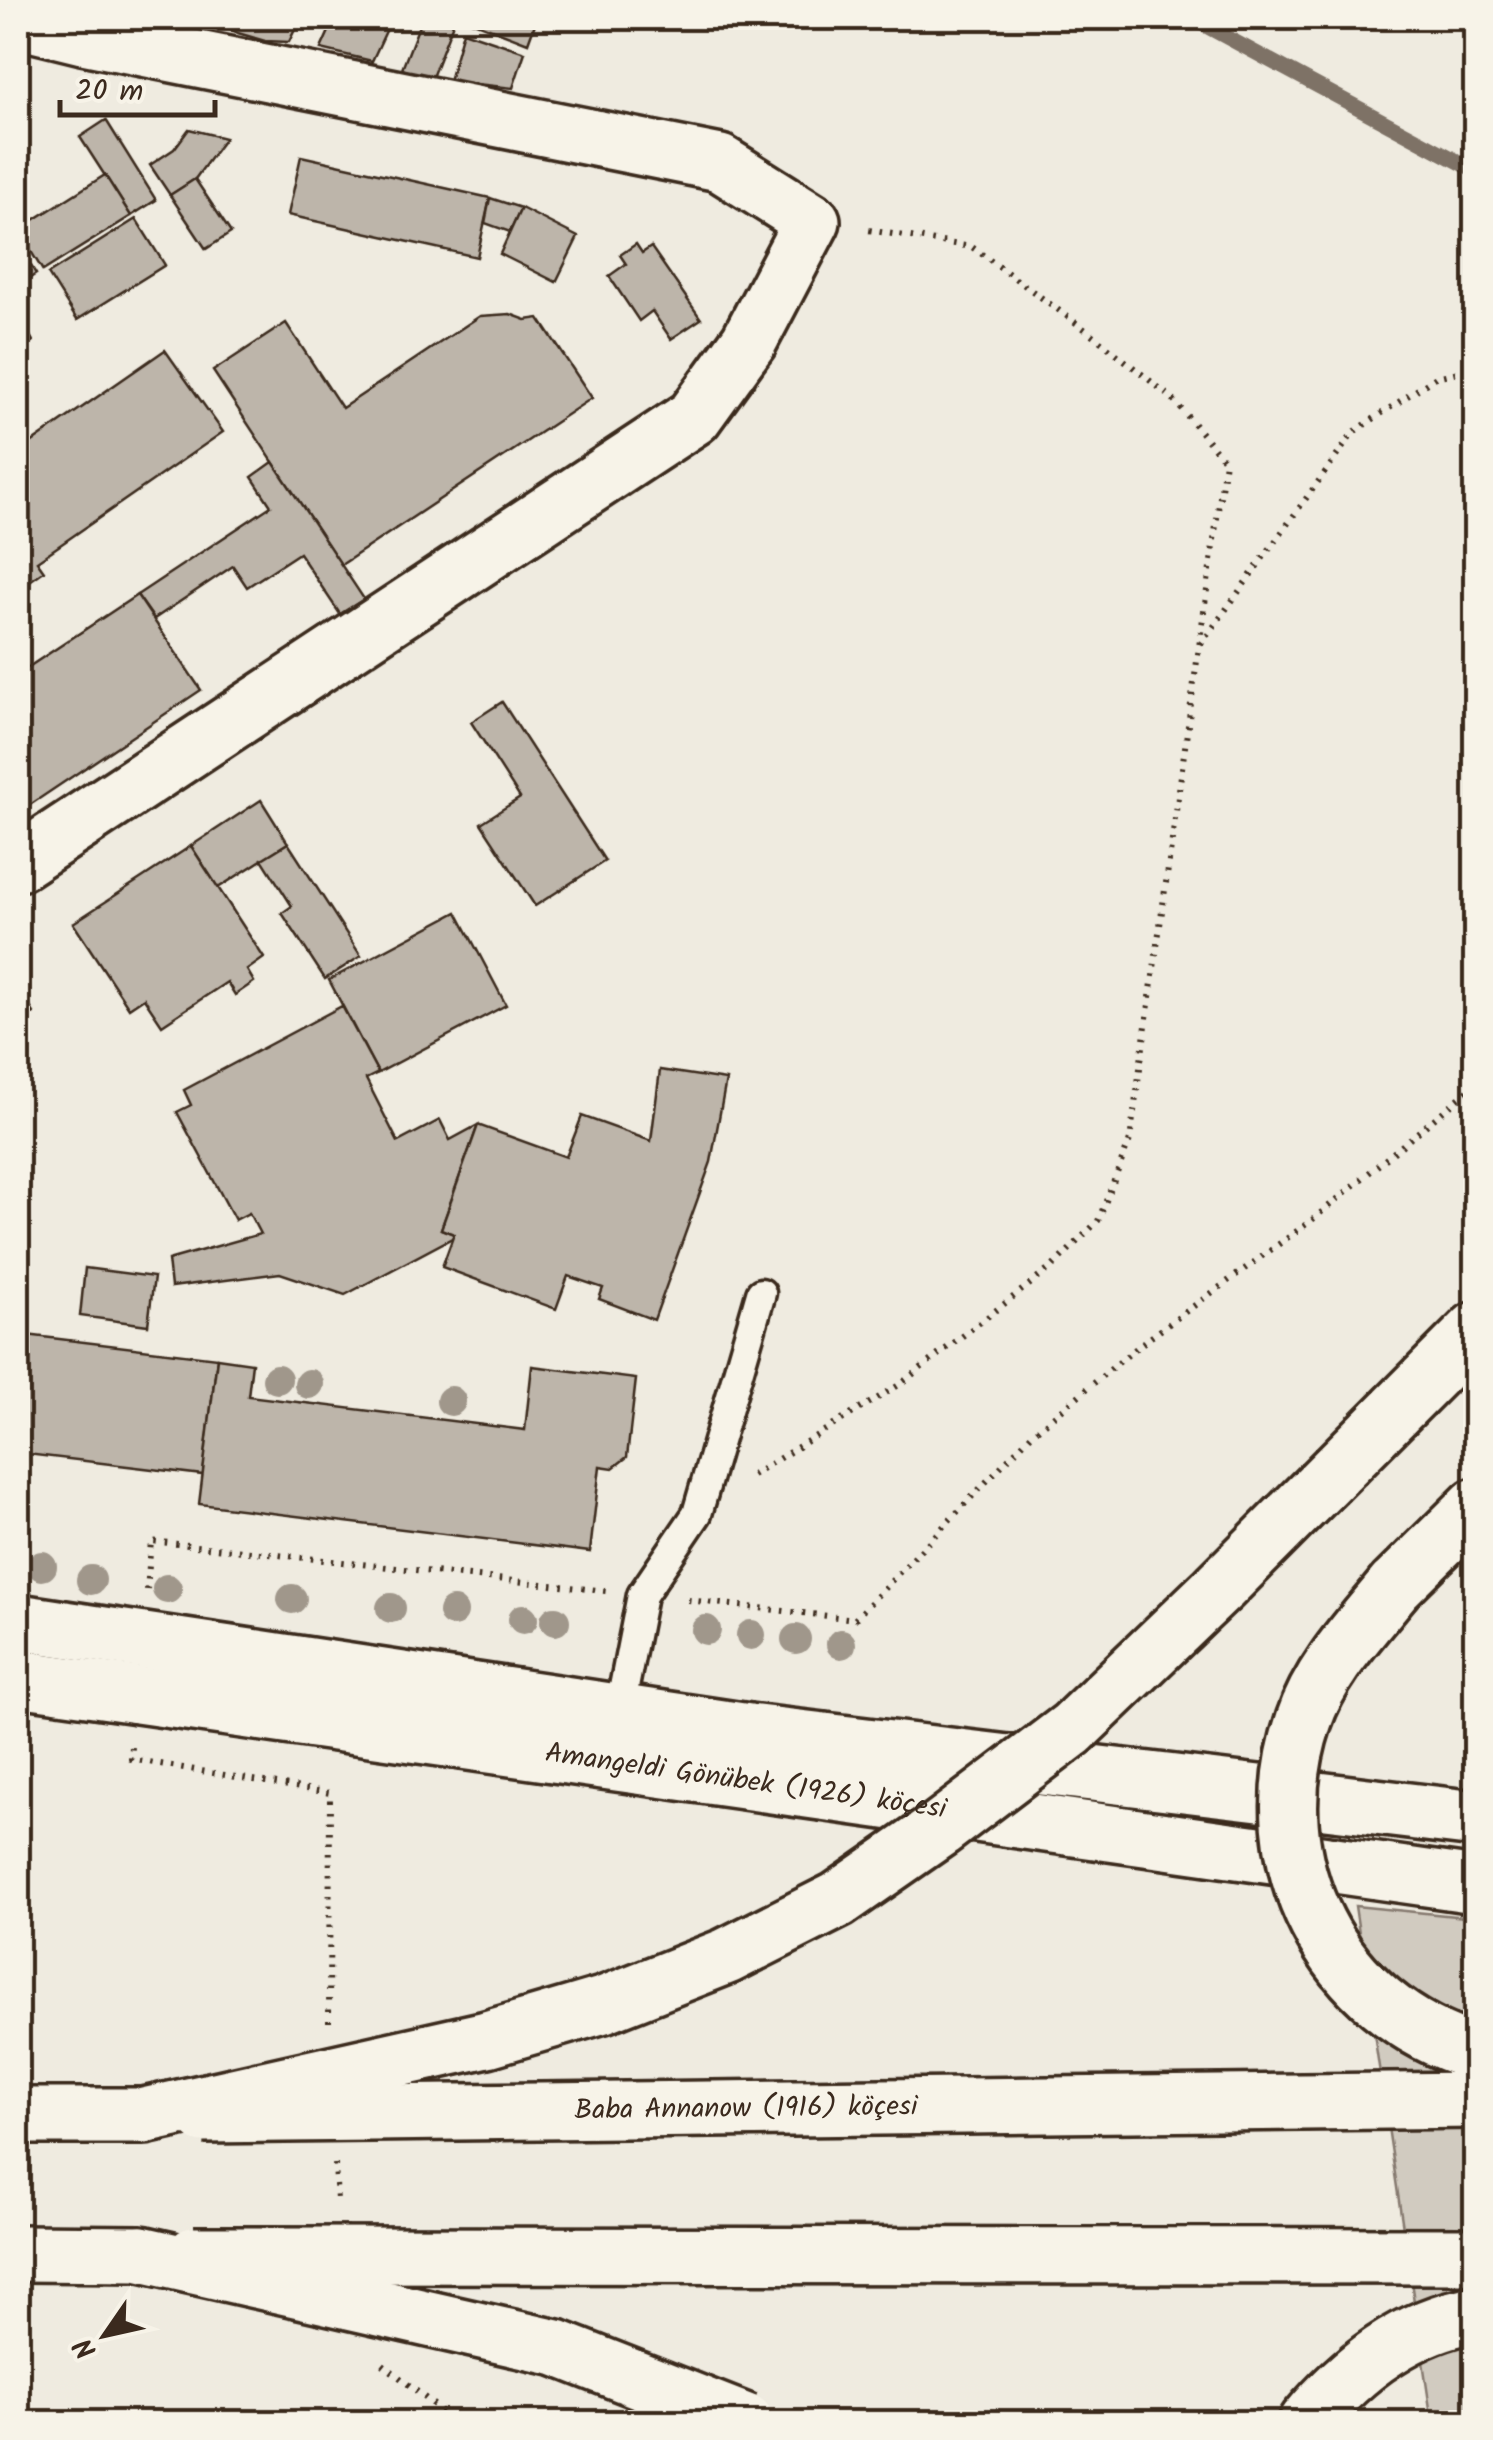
<svg xmlns="http://www.w3.org/2000/svg" width="1493" height="2440" font-family="Kalam,sans-serif">
<style>
.green{fill:#d1cbc0;stroke:#867a6f;stroke-width:2.5}
.lines{fill:none;stroke-linecap:round;stroke-linejoin:round}
.stream{stroke:#7e7266;stroke-width:15}
.building{fill:#bdb5aa;stroke:#3b2a1e;stroke-width:2.5}
.service-casing{stroke:#3b2a1e;stroke-width:35}
.minor-casing{stroke:#3b2a1e;stroke-width:62}
.tertiary-casing{stroke:#3b2a1e;stroke-width:62}
.trunk-casing{stroke:#3b2a1e;stroke-width:62}
.path{stroke:#3b2a1e;stroke-width:6;stroke-dasharray:2.5 8;stroke-linecap:butt}
.service{stroke:#f7f3e8;stroke-width:28}
.minor{stroke:#f7f3e8;stroke-width:55}
.tertiary{stroke:#f7f3e8;stroke-width:55}
.trunk{stroke:#f7f3e8;stroke-width:55}
.primary-bridge-casing{stroke:#3b2a1e;stroke-width:62;stroke-linecap:butt}
.trunk-bridge-casing{stroke:#3b2a1e;stroke-width:62;stroke-linecap:butt}
.primary-bridge{stroke:#f7f3e8;stroke-width:55}
.trunk-bridge{stroke:#f7f3e8;stroke-width:55}
.tree{fill:#a0978b}
.labels{text-anchor:middle;dominant-baseline:central;stroke-width:8;stroke-linejoin:round;paint-order:stroke}
.street-label{font-size:28px;fill:#3b2a1e;stroke:#f7f3e8}
</style>
<rect width="100%" height="100%" fill="#efebe0"/>
<filter id="ink" filterUnits="userSpaceOnUse"><feTurbulence type="fractalNoise" baseFrequency=".01" numOctaves="2"/><feDisplacementMap in="SourceGraphic" scale="20" xChannelSelector="R" yChannelSelector="G"/><feConvolveMatrix kernelMatrix="1 2 1 2 8 2 1 2 1" color-interpolation-filters="sRGB"/></filter>
<g filter="url(#ink)">
<path class="green" d="M1355 1906 1475 1918V2422H1432Z"/>
<g class="lines">
<path class="stream" d="M1191 18 1476 171"/>
</g>
<g class="building">
<path d="M211 18H287L298 23 289 42 265 41 238 33Z"/>
<path d="M335 18H392L372 61 321 49Z"/>
<path d="M422 18H455L431 80 402 69Z"/>
<path d="M472 18H527L536 21 528 43 471 21Z"/>
<path d="M463 31 525 52 513 88 449 81Z"/>
<path d="M106 120 156 200 131 216 80 137Z"/>
<path d="M189 129 225 138 195 179 170 195 150 165 174 149Z"/>
<path d="M301 156 490 198 477 257 288 215Z"/>
<path d="M105 175 131 216 43 271 18 230Z"/>
<path d="M195 179 231 233 206 249 170 195Z"/>
<path d="M490 198 521 208 510 232 485 223Z"/>
<path d="M521 208 578 237 556 282 500 254Z"/>
<path d="M136 219 165 265 77 320 48 274Z"/>
<path d="M18 244 36 274 18 286Z"/>
<path d="M636 244 642 253 651 247 701 319 671 339 652 311 639 321 609 276 626 264 620 255Z"/>
<path d="M510 314 526 320 539 318 592 398 341 565 213 371 286 323 342 408 480 316Z"/>
<path d="M18 315 33 341 18 351Z"/>
<path d="M165 350 223 432 37 561 44 571 20 588 18 584V452Z"/>
<path d="M273 462 364 599 340 614 299 553 247 587 233 566 154 619 137 595 271 506 252 477Z"/>
<path d="M137 595 201 690 18 813V674Z"/>
<path d="M502 702 605 861 535 906 481 823 520 798 471 722Z"/>
<path d="M261 800 288 843 218 888 191 846Z"/>
<path d="M288 843 361 956 325 979 282 913 292 906 262 859Z"/>
<path d="M191 846 264 958 247 970 254 982 235 995 227 982 162 1025 144 998 129 1008 73 923Z"/>
<path d="M457 912 506 1005 378 1073 329 980Z"/>
<path d="M18 988 34 1013 18 1023Z"/>
<path d="M342 1006 378 1073 366 1079 398 1142 440 1120 450 1140 478 1125 441 1229 454 1234 452 1238 345 1295 280 1273 171 1287 168 1260 260 1234 249 1213 235 1220 177 1112 191 1105 184 1090Z"/>
<path d="M660 1070 726 1080 711 1162 654 1320 599 1299 603 1288 568 1276 556 1309 442 1267 454 1234 441 1229 478 1125 566 1157 582 1116 651 1141Z"/>
<path d="M85 1268 154 1277 148 1325 80 1316Z"/>
<path d="M18 1334 217 1358 203 1475 18 1453Z"/>
<path d="M217 1358 252 1363 248 1396 525 1430 532 1366 636 1379 627 1457 613 1468 600 1466 590 1552 199 1504Z"/>
</g>
<g class="lines">
<g class="service-casing">
<path id="service" d="M619 1713 642 1595 697 1514 761 1293"/>
</g>
<g class="minor-casing">
<path id="minor" d="M18 20 83 36 720 163 812 221 749 341 694 417 18 863"/>
</g>
<g class="tertiary-casing">
<g id="tertiary">
<path d="M18 1622 749 1732 1476 1819"/>
<path id="s1" d="M18 1678 1476 1885"/>
<path d="M18 2116H144"/>
<path d="M18 2253 141 2254"/>
</g>
</g>
<g class="trunk-casing">
<g id="trunk">
<path d="M1220 1587 1476 1330"/>
<path d="M1394 1587 1476 1506"/>
<path d="M1307 2422C1350 2370 1407 2325 1476 2314"/>
</g>
</g>
<g class="path">
<path d="M1201 644 1354 432 1436 377 1476 368"/>
<path d="M752 1475 899 1385 1052 1267 1098 1221 1130 1140 1225 461 1172 398 1094 336 972 247 862 229"/>
<path d="M147 1590 151 1541 606 1591"/>
<path d="M688 1600 855 1619 1031 1435 1140 1345 1312 1220 1476 1084"/>
<path d="M132 1747 131 1759 330 1793 329 2022"/>
<path d="M335 2164 337 2201"/>
<path d="M383 2364 455 2422"/>
</g>
<use href="#service" class="service"/>
<use href="#minor" class="minor"/>
<use href="#tertiary" class="tertiary"/>
<use href="#trunk" class="trunk"/>
<g class="primary-bridge-casing">
<g id="primary-bridge">
<path id="s2" d="M204 2115 1476 2100"/>
<path d="M194 2255 1476 2256"/>
</g>
</g>
<g class="trunk-bridge-casing">
<g id="trunk-bridge">
<path d="M1394 1587C1361 1628 1321 1669 1304 1720 1256 1861 1331 2010 1476 2053"/>
<path d="M144 2116 487 2039 603 2005 727 1956 838 1900 940 1829 1072 1729 1220 1587"/>
<path d="M141 2254 557 2348 746 2422"/>
</g>
</g>
<use href="#primary-bridge" class="primary-bridge"/>
<use href="#trunk-bridge" class="trunk-bridge"/>
</g>
<g class="tree">
<circle cx="277" cy="1379" r="15"/>
<circle cx="309" cy="1384" r="15"/>
<circle cx="451" cy="1401" r="15"/>
<circle cx="42" cy="1566" r="15"/>
<circle cx="91" cy="1580" r="15"/>
<circle cx="167" cy="1589" r="15"/>
<circle cx="292" cy="1599" r="15"/>
<circle cx="391" cy="1608" r="15"/>
<circle cx="453" cy="1612" r="15"/>
<circle cx="523" cy="1619" r="15"/>
<circle cx="555" cy="1621" r="15"/>
<circle cx="706" cy="1630" r="15"/>
<circle cx="751" cy="1635" r="15"/>
<circle cx="796" cy="1639" r="15"/>
<circle cx="841" cy="1644" r="15"/>
</g>
</g>
<g class="labels">
<g class="street-label">
<text stroke="none"><textPath href="#s1" startOffset="735">Amangeldi Gönübek (1926) köçesi</textPath></text>
<text stroke="none"><textPath href="#s2" startOffset="542">Baba Annanow (1916) köçesi</textPath></text>
</g>
</g>
<rect width="1493" height="2440" fill="none" stroke="#f7f3e8" stroke-width="60"/>
<rect x="30" y="30" width="1433" height="2380" fill="none" stroke="#3b2a1e" stroke-width="4" filter="url(#ink)"/>
<g transform="translate(105 2335) rotate(236)" stroke="#f7f3e8" stroke-width="8" paint-order="stroke">
<path d="M0-8L18 38L0 25L-18 38Z" fill="#3b2a1e"/>
<text y="-15" font-size="28" font-weight="bold" text-anchor="middle" fill="#3b2a1e">N</text>
</g>
<path d="M60 100v15h155v-15" fill="none" stroke="#3b2a1e" stroke-width="5"/>
<text x="75" y="100" font-size="30" fill="#3b2a1e" stroke="#f7f3e8" stroke-width="8" paint-order="stroke">20 m</text>
</svg>
